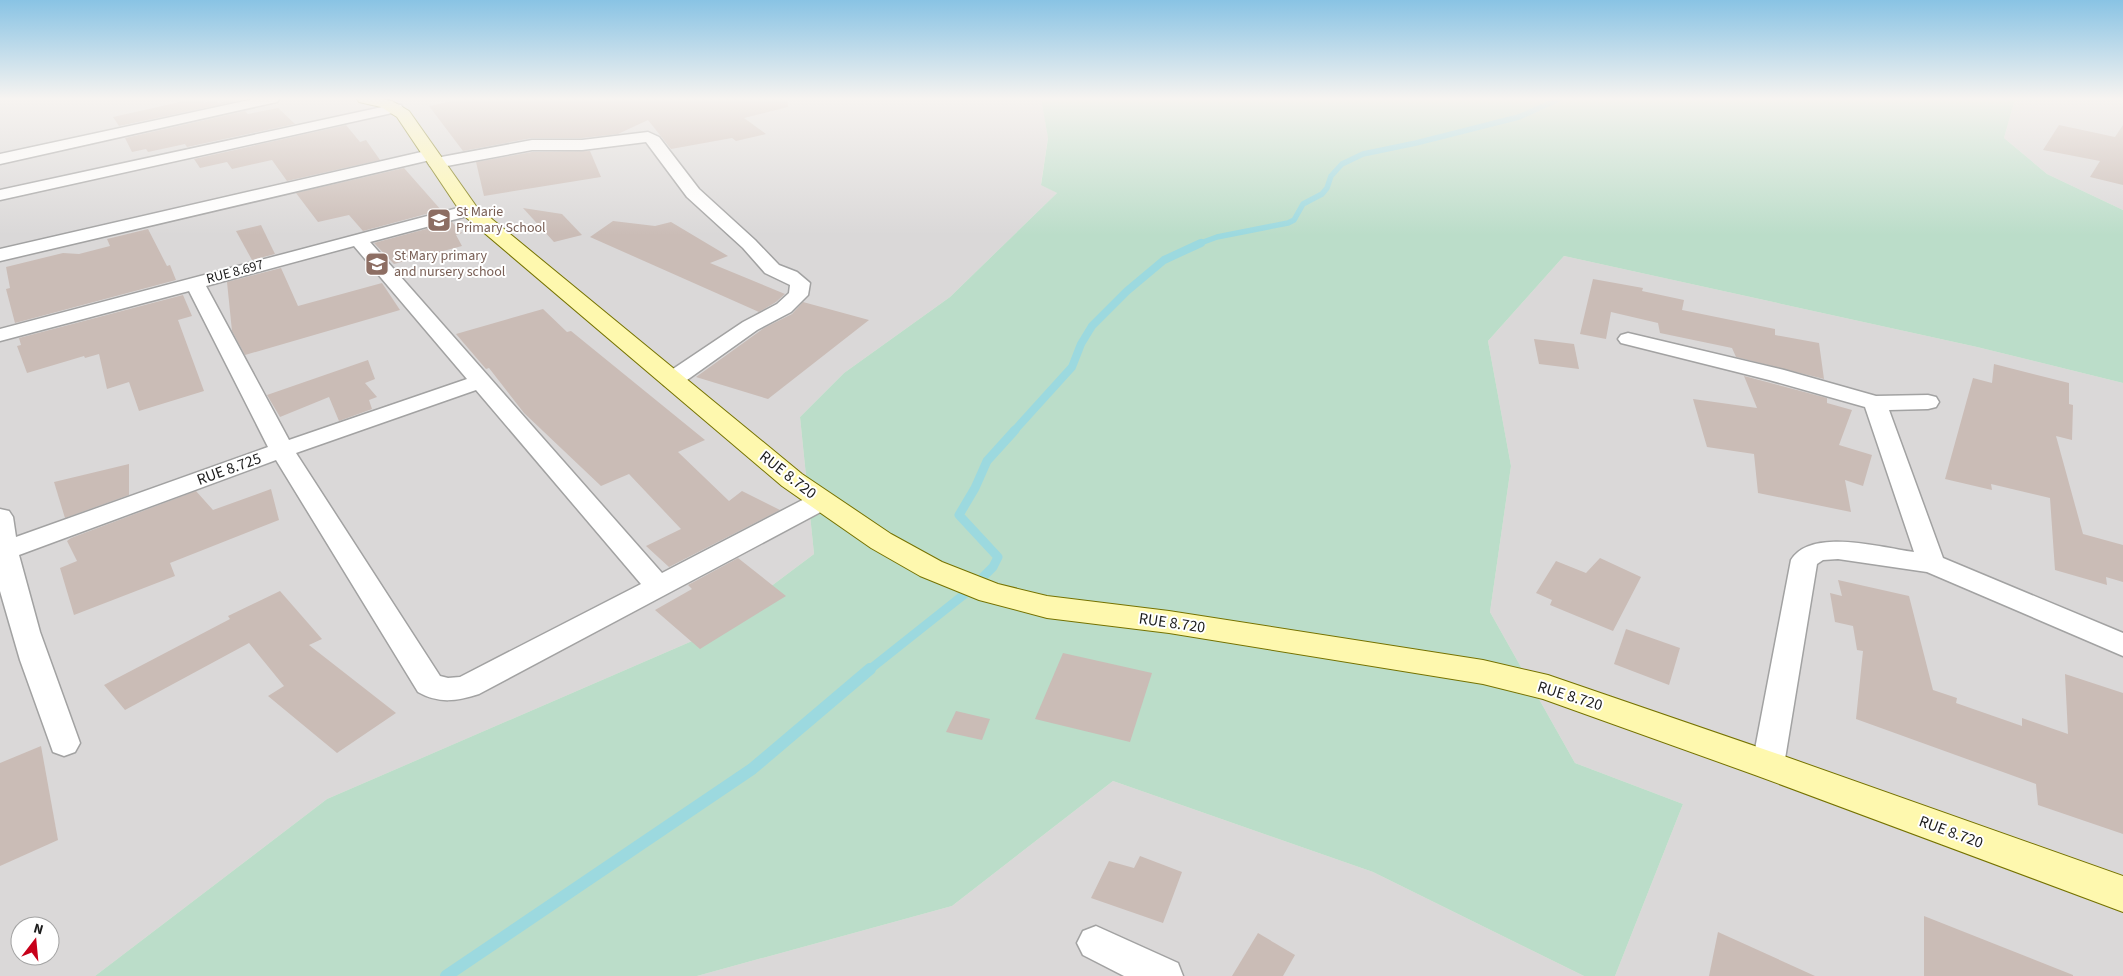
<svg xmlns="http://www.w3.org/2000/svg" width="2123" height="976" font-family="'Source Sans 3',sans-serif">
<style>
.residential{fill:#dad8d8;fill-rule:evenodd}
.wetland{fill:#bbddc9}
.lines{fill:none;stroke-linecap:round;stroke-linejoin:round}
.stream-far3{stroke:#9cd9df;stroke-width:5.5}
.stream-far2{stroke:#9cd9df;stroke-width:8}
.stream-far1{stroke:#9cd9df;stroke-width:9}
.stream{stroke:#9cd9df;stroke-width:12}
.building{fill:#cabcb6}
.minor-casing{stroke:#a2a2a2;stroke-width:3}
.secondary-casing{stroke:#757200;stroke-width:2}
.minor{fill:#fff;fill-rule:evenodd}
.secondary{fill:#fef8ae;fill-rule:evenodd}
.labels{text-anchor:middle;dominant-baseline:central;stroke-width:4;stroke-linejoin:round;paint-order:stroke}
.far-education-label{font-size:14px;fill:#785e54;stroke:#fff;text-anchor:start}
.far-street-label{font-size:14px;fill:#1b1b1b;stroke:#fff}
.street-label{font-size:16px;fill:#1b1b1b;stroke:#fff}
</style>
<rect width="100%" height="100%" fill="#eee7e0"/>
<g class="residential">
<path d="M0 99H1041L1048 137 1041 184 1057 193 950 297 844 373 800 417 814 554 706 635 327 799 95 976H0ZM20 926H50V956H20Z"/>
<path d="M2015 99H2123V210L2047 174 2004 138Z"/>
<path d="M1564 256 1977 347 2123 383V976H1615L1683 804 1575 763 1490 612 1511 466 1488 341Z"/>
<path d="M1113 781 1373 872 1584 976H697L952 906Z"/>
</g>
<path class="wetland" d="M1041 99H2015L2004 138 2047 174 2123 210V383L1977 347 1564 256 1488 341 1511 466 1490 612 1575 763 1683 804 1615 976H1584L1373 872 1113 781 952 906 697 976H95L327 799 706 635 814 554 800 417 844 373 950 297 1057 193 1041 185 1048 138Z"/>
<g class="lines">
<path class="stream-far3" d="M1198 244 1217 237 1288 223 1294 220 1303 204 1322 194 1327 188 1331 176 1342 164 1363 154 1416 143 1519 117 1559 99"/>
<path class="stream-far2" d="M1014 431 1072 367 1081 344 1092 326 1127 291 1164 260 1201 243"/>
<path class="stream-far1" d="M869 670 971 589 993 567 998 557 959 515 975 488 987 461 1015 430"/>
<path class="stream" d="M446 976 752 769 870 669"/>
</g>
<g class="building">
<path d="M463 99H787L788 107 744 118 766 134 736 141 732 138 671 149 648 120 618 134 582 138H532L463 151 429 106Z"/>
<path d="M189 100 192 102 201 100 204 103 215 100 219 103 231 100 233 102 119 126 113 117Z"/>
<path d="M278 108 295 124 187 147 185 144 148 152 146 149 132 152 125 138 245 111 248 114Z"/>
<path d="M346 125 360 142 366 140 380 160 287 181 272 160 232 169 227 162 200 168 194 159Z"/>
<path d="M2059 125 2115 137 2123 125V185L2090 177 2100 161 2043 150Z"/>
<path d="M590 151 601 177 484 196 476 162 532 152Z"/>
<path d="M404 168 441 210 363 231 349 215 318 222 296 193Z"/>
<path d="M523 208 562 214 582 235 554 242Z"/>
<path d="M613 221 655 226 671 222 728 256 710 263 785 294 776 302 759 312 590 237Z"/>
<path d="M452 222 462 233 456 235 462 246 394 264 374 243Z"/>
<path d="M261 225 275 254 252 260 236 231Z"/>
<path d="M148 229 167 266 170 265 176 280 15 323 6 289 10 288 6 267 63 253 79 254 110 246 107 239Z"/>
<path d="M281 268 298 306 382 283 400 310 245 355 232 331 227 282Z"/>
<path d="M1593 279 1643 288 1642 291 1684 300 1682 310 1775 329V335L1819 343 1824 379 1736 357 1732 348 1660 333 1658 323 1611 312 1606 339 1580 334Z"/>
<path d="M183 295 192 316 178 320 204 391 139 411 129 382 107 389 99 354 85 358 84 356 27 373 17 346 21 345 19 338Z"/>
<path d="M803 302 869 320 768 399 696 377 764 328 792 314Z"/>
<path d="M543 309 567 332 571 331 705 440 678 452 729 501 742 491 780 510 669 567 646 546 681 529 629 474 601 486 524 413 489 368 486 369 456 334Z"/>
<path d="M1534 339 1574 344 1579 369 1539 364Z"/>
<path d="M368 360 375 379 365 383 377 397 369 400 372 409 339 421 329 397 280 417 267 395Z"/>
<path d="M1994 364 2069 383V404L2073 405 2072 440 2056 436 2083 534 2123 545V582L2106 577 2107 585 2055 570 2050 498 1991 484 1992 490 1945 479 1973 378 1992 383Z"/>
<path d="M1744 376 1827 398V403L1852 410 1839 445 1872 455 1863 486 1845 480 1851 512 1758 493 1754 454 1707 447 1693 399 1757 408Z"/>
<path d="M129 464V495L65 518 54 482Z"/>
<path d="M271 489 279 520 170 563 175 576 74 615 60 568 77 561 67 541 71 538 196 491 213 510Z"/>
<path d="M738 558 786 596 700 649 655 610 692 589 688 585Z"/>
<path d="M1600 558 1641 577 1613 631 1550 605 1552 600 1536 593 1556 561 1586 573Z"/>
<path d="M1838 580 1909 596 1933 690 1957 698 1956 703 2022 726V718L2068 734 2065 674 2123 693V834L2038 805 2036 784 1856 719 1863 651 1857 650 1853 626 1835 622 1830 593 1842 596Z"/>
<path d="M280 591 322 639 309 645 396 713 337 753 268 696 284 686 249 643 125 710 104 685 230 619 228 616Z"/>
<path d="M1626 629 1680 648 1669 685 1614 664Z"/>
<path d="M1063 653 1152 673 1130 742 1035 719Z"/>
<path d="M956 711 990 719 982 740 946 732Z"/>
<path d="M41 746 58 840 0 866V763Z"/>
<path d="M1140 856 1182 872 1163 923 1091 898 1109 861 1134 868Z"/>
<path d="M1924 916 2073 975V976H1924Z"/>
<path d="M1718 932 1815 976H1709Z"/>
<path d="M1258 933 1295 955 1283 976H1232Z"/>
</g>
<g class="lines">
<g class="minor-casing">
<g id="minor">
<path d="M254 99H279L277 102 272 103 0 164V154Z"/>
<path d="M396 104 401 105 403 108 401 111 0 200V190Z"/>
<path d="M648 132 659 137 699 189 755 240 779 265 797 272 810 283 808 295 791 312 757 330 680 385 672 387 664 385 661 380 664 375 743 322 777 304 789 293 790 285 765 273 743 248 687 197 646 142 582 150H532L436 168 430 166 428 163 430 160 0 261V249L430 150 436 152 438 155 436 158 532 140H582Z"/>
<path d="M469 205 475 206 478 210 475 214 370 242 662 573 812 495 821 493 830 495 834 501 830 507 479 694C457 701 439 704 418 692L276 460 19 555 40 632 80 743 75 752 64 756 53 752 20 660 0 591V509L9 511 13 517 16 537 268 447 189 291 0 341V329ZM354 246 467 379 289 440 206 286ZM476 390 641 584 460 677 448 678 440 676 296 453Z"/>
<path d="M1628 333 1784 370 1876 396 1928 395 1936 397 1939 402 1936 407 1928 409 1889 410 1943 558 2123 633V656L1927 572 1838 559 1823 560 1817 564 1784 765 1780 774 1768 778 1756 774 1752 765 1791 560C1811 527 1883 548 1914 552L1865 407 1769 380 1621 343 1618 339 1621 335Z"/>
<path d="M1096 926 1178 963 1183 976H1124L1083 955 1077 943 1083 931Z"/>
</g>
</g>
<g class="secondary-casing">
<path id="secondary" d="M357 99H383L392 101 409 111 476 206 802 474 891 534 942 562 998 584 1047 596 1169 611 1483 660 1548 675 1781 755 2123 876V912L1755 775 1543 699 1483 684 1169 633 1047 618 979 600 920 576 871 548 782 486 462 214 397 117 381 107 359 102Z"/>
</g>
<use href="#minor" class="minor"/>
<use href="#secondary" class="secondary"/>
</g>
<linearGradient id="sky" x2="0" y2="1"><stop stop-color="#89c3e4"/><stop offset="0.42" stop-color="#f7f4f1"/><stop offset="1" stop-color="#f7f4f1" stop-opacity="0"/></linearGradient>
<rect width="2123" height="235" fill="url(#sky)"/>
<defs>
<g id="school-square" transform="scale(1.25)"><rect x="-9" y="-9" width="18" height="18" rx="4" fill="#8d6e63" stroke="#fff"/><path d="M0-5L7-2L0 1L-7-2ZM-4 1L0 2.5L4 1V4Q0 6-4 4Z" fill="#fff"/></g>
</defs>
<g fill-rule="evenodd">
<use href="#school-square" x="439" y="220"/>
<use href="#school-square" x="377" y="264"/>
</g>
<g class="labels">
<g class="far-education-label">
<text x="456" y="212">St Marie<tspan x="456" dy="16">Primary School</tspan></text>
<text x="394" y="256">St Mary primary<tspan x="394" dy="16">and nursery school</tspan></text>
</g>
<g class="far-street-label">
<text transform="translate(235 272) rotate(-15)">RUE 8.697</text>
</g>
<g class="street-label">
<text transform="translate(229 469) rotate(-20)">RUE 8.725</text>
<text transform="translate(788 475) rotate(38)">RUE 8.720</text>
<text transform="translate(1172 623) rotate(8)">RUE 8.720</text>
<text transform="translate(1570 696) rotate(17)">RUE 8.720</text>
<text transform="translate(1951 832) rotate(20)">RUE 8.720</text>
</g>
</g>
<g transform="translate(35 941) rotate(16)"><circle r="24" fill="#ffffff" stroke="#a4a4a4"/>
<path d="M0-4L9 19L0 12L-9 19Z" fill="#c7001a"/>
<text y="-8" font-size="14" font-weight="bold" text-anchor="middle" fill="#1b1b1b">N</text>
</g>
</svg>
